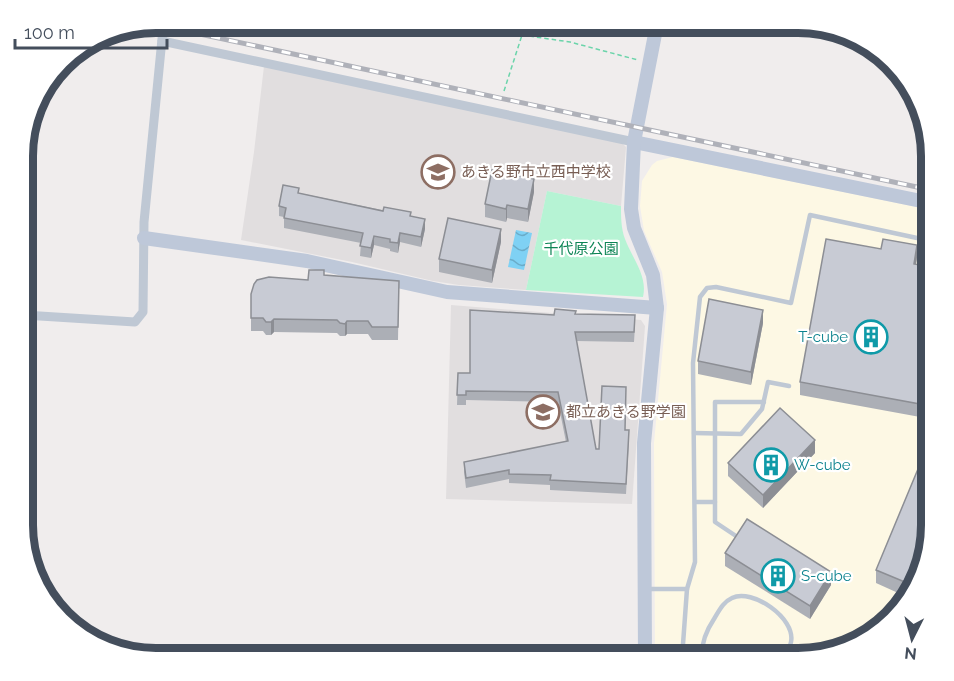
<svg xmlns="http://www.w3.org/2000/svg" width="954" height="681" font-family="Raleway,'Noto Sans JP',sans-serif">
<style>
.commercial{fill:#fdf8e4}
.education{fill:#e1dedf}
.green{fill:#b6f3d4}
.water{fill:url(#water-waves)}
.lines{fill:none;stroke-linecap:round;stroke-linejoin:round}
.path{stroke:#6bd4aa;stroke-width:1.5;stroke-dasharray:4.5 3;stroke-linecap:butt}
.lane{stroke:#bfc8d4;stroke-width:4.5}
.street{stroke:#bfc8d4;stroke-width:9}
.secondary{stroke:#bec8d9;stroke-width:14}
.rail-casing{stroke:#afb1b9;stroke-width:5}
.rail{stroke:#fff;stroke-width:3;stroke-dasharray:9;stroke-linecap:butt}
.wall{fill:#acafb6}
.shaded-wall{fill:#8c8e94}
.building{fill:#c8cbd4;stroke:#8c8e94;stroke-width:1.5}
.labels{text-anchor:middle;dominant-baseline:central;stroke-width:4.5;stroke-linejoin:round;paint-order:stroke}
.education-label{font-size:15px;fill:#785e54;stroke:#fff;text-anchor:start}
.park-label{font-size:15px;fill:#0e8555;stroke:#fff}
.culture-label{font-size:15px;fill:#0d838f;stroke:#fff;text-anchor:start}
.rim{fill:none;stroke:#444e5c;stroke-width:8}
</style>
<defs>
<pattern id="water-waves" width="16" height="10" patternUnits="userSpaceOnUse" patternTransform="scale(1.5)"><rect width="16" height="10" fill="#7fd1f4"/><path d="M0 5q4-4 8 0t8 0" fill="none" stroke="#6aacc9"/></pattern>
</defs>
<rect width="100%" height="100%" fill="#f0eded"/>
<path class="commercial" d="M673 157 931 210V533L904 607 857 645 798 658H655L654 443 667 304 662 272 644 231 640 206 642 181 652 165 657 161Z"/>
<g class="education">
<path d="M264 66 622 143 626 147 621 206 547 191 526 290 459 285 433 281 352 262 241 240 254 152Z"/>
<path d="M451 305 641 320 645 326 632 504 446 499Z"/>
</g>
<path class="green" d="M547 191 621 206C621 217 621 228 625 239 632 258 648 276 643 297L526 290Z"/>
<path class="water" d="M516 230 532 233 524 270 508 267Z"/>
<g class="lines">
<g class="path">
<path d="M449 26 457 28 465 26"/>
<path d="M522 35 570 42 638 60"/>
<path d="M504 91 522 35 517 26"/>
</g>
<g class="lane">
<path d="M694 433 741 434 762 409 768 382 789 386"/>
<path d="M695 502H715"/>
<path d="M736 536 715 522V402H764"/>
<path d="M647 589H687L695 562 693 363 700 297 707 288 716 287 791 303 810 215 931 241"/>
<path d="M787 650 813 655"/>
<path d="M682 658 687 589"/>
<path d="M702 658C701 644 706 631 714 619 719 611 723 602 732 598 752 588 796 618 791 642 790 648 785 654 782 658"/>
</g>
<g class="street">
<path d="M162 41 634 142"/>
<path d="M24 315 135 322 143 312 144 222 163 29"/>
</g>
<g class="secondary">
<path d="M634 142 931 203"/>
<path d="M144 238 307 261 447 292 657 308"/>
<path d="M645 658 644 443 657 308 653 275 634 228 631 209 634 142 657 24"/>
</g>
<g class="rail-casing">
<path id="rail" d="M176 29 931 190"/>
</g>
<use href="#rail" class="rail"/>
</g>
<g class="wall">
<path d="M534 192 528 222 507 218 506 222 485 217V204Z"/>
<path d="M299 193 411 216 425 229 421 247 400 242 398 253 390 251V249L374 245 371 258 360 256 361 243 284 228V217L279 216V206Z"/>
<path d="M501 242 492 283 439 272V259Z"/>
<path d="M917 258 916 264 931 267V419L800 395V382Z"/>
<path d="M324 275 399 281 398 340H372L368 334H347L345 336H340L337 333 274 332 271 335H266L263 331H251V294L308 280Z"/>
<path d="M576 314 635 325 634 342 576 341 596 449H599L625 430 629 440 626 494 550 490V485L509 483V479L466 488 464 472V462L566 442 558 402 466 400V405H457L458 373H470L554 315Z"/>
<path d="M763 323 751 385 698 374V361Z"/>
<path d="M815 453 763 508 728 476V463Z"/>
<path d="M931 533 907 597 876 583V570Z"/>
<path d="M725 553 831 585 810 619 725 566Z"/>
</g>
<g class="shaded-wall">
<path d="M534 179V192L528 222V209Z"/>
<path d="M507 205V218L506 222V209Z"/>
<path d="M425 219V229L421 247V237Z"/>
<path d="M501 229V242L492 283V270Z"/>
<path d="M400 233V242L398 253V243Z"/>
<path d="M374 236V245L371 258V248Z"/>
<path d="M917 245V258L914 277V264Z"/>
<path d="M763 310V323L751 385V372Z"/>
<path d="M274 319V332L271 335V322Z"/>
<path d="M347 321V334L345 336V324Z"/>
<path d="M815 440V453L763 508V495Z"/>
<path d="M831 572V585L810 619V606Z"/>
</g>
<g class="building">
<path d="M492 170 534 179 528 209 507 205 506 209 485 204Z"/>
<path d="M283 185 299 188 298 193 383 211 384 207 411 212 410 216 425 219 421 237 400 233 398 243 390 242V239L374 236 371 248 360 246 363 233 284 218 286 208 279 206Z"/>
<path d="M448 218 501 229 492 270 439 259Z"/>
<path d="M826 239 881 249 883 239 917 245 914 264 931 267V406L800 382Z"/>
<path d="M309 270H324V275L399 281 398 327H372L368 321H347L345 324 340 323 337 320 274 319 271 322H266L263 318H251V294L254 284 257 280 269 277 308 280Z"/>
<path d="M709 299 763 310 751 372 698 361Z"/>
<path d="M555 309 576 311 575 314 635 315 634 332H575L596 449H599L602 386 626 387 625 430H629L626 484 550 480 551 475 509 474V470L466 478 464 462 568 441 558 392 466 391V395H457L458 373H470V310L554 315Z"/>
<path d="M780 408 815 440 763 495 728 463Z"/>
<path d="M918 469 931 475V533L912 585 876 570Z"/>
<path d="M747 519 831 572 810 606 725 553Z"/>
</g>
<defs>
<g id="school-ring" transform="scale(1.725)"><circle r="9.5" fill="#fff" stroke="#8d6e63" stroke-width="1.5"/><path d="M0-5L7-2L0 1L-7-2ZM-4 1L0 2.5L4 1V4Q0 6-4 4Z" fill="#8d6e63"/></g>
<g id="building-ring" transform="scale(1.725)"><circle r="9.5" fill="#fff" stroke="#0f9aa8" stroke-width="1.5"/><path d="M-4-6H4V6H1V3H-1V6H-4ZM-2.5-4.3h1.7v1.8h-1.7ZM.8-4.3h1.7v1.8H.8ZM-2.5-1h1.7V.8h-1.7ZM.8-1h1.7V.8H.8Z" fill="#0f9aa8"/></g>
</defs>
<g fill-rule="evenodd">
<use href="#school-ring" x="438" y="172"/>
<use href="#building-ring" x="871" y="337"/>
<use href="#school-ring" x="543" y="412"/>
<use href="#building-ring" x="771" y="465"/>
<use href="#building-ring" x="778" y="576"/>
</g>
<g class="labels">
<g class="education-label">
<text x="461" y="172">あきる野市立西中学校</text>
<text x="566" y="412">都立あきる野学園</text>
</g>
<g class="park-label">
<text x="581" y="249">千代原公園</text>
</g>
<g class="culture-label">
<text x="848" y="337" text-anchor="end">T-cube</text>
<text x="794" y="465">W-cube</text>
<text x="801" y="576">S-cube</text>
</g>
</g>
<path d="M0 0H954V681H0ZM156 33H798A123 123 0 0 1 921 156V525A123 123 0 0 1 798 648H156A123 123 0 0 1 33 525V156A123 123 0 0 1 156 33Z" fill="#fff" fill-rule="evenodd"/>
<path class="rim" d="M156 33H798A123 123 0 0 1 921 156V525A123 123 0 0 1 798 648H156A123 123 0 0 1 33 525V156A123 123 0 0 1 156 33Z"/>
<g transform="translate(912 639) rotate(186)" stroke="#ffffff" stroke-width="4.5" paint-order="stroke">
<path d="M0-4.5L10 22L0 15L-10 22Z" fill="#444e5c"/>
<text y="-9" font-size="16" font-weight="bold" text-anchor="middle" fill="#444e5c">N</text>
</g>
<path d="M15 39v9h152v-9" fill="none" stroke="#444e5c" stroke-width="3"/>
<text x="24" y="39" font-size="18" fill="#444e5c" stroke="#ffffff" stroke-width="4.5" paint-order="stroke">100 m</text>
</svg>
